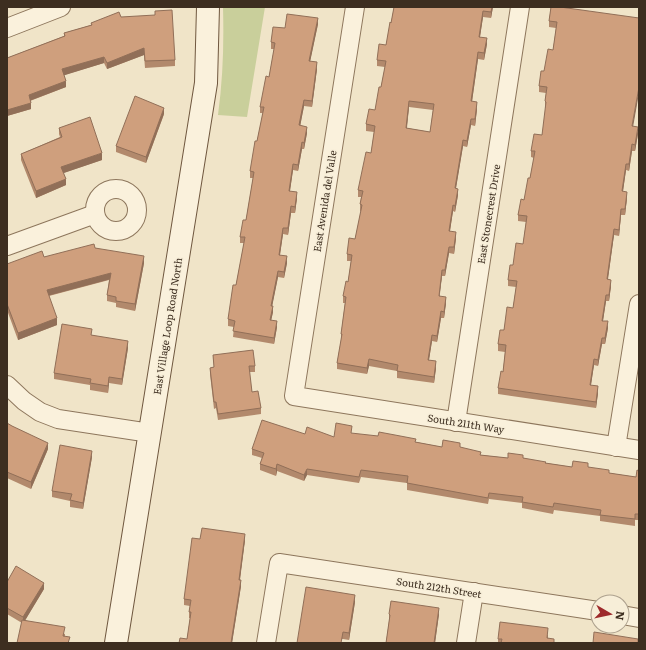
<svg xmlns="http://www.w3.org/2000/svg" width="646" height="650" font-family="Literata,serif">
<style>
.green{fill:#c9cf9b}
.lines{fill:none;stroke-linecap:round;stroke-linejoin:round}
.street-casing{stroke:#8d765c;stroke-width:20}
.secondary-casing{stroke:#6f573f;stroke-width:24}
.street{stroke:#faf1dc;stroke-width:18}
.secondary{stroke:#faf1dc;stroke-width:22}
.wall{fill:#b2896c;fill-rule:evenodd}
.shaded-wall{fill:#916f58}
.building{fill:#cf9f7d;stroke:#916f58;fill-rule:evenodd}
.labels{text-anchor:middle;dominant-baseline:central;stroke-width:3;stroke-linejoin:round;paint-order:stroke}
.street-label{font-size:10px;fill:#3d2e20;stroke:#f7eed8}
</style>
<rect width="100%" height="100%" fill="#f0e4c8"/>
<path class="green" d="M223 7H265L247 117 218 115C223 79 224 43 223 7Z"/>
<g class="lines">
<g class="street-casing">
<g id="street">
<path d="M355 7 294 396 639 450"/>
<path d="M7 28 61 7"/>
<circle cx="116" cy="210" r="21"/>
<path d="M7 246 95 214"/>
<path d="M7 385 24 401 40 412 58 419 150 433"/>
<path d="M456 422 520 7"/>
<path d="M616 447 639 304"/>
<path d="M622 615 639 618"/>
<path d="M266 643 279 563 598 611"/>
<path d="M466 643 474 592"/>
</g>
</g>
<g class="secondary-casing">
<path id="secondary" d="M116 643 206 83 208 7"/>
</g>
<use href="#street" class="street"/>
<use href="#secondary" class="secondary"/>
</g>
<g class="wall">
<path d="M394 7H493L491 18 483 17 480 37 487 44 484 60 478 59 472 102 477 109 475 126 471 125 467 147 463 146 456 188 458 195 455 212 453 211 450 231 456 238 454 254 449 253 445 276H442L439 296 446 303 444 318H441L437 342 432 341 429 360 436 368 434 383 397 378V371L369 366 367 374 337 369V363L341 340V334L345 303H343V296L348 282 351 261H347V254L355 239 361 211H360V204L361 197H358V190L371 153 374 132 366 131V124L375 110 381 87 385 67 377 66V60L386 45 391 23ZM409 107 433 110 430 132 407 128Z"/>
<path d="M551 7 638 134 635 151H632L629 171 626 170 623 191 627 198 625 215H621L619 236 614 235 608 279 611 286 609 301H606L603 321 608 328 605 344H602L598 366 594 365 591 385 598 393 596 408 498 394V388L503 372 505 352 498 351V344L513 308 516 287 508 286V280L513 265 523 244 526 222 518 221V215L524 200 530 178 534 158 531 157V151L542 135 546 108H545V101L546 93 539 92V86L553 50 556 28 549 27V21Z"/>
<path d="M121 17 175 60V66L145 68 144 55 107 69 104 63 64 75 66 87 30 101 31 109 7 116V58L64 36V33L91 25V23Z"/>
<path d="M318 24 310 61 317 69 312 107 304 106 300 126 307 133 304 149H302L298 171 293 170 290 191 297 198 295 213H291L288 235 283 234 280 255 287 263 284 278 278 277 272 306 273 312 271 320 277 327 274 344 233 337 234 327 228 326V319L236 285 244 243H240V237L246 220 253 178H250V171L257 141 263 113H260V107L269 77 274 49H271V42L285 28Z"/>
<path d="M164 114 146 163 116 152V146Z"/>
<path d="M59 128 102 160 63 173 66 185 36 198 21 160V154L60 137 59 134Z"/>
<path d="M95 248 144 263 135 311 116 307V303L107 301V295L109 280 49 296 57 325 18 340 7 310V264Z"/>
<path d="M92 335 128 348 122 385 109 383 108 393 90 390V385L54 379V373Z"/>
<path d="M213 355 255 366V372H249L252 392 261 408V414L218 420 216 408 214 409 210 374V368L214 367Z"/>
<path d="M7 423 48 449 31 489 7 478Z"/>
<path d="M305 434 334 437 416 442 442 447 460 448 481 455 508 458H523L546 463 572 467H588L609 473 636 477 639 471V520H635V526L600 521V516L554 510 553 514 522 508V503L489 499 488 504 407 490V483L361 477 359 483 307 475 304 481 277 471 276 476 260 470V464L262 458 252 455V449Z"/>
<path d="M92 457 83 509 70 507V501L52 497V491Z"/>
<path d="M200 539 245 540 240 580 241 586 232 643H179L187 639 190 618H189V612L190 606 184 605V599Z"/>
<path d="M7 582 44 589 25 620 65 634V637L70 643 22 623 7 614Z"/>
<path d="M355 602 349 640 343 639 297 643Z"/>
<path d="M389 614H439L435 643H386L389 621Z"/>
<path d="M548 635V638L554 643H498V639Z"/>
</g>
<g class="shaded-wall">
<path d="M492 7H493L491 18V12Z"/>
<path d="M483 11V17L479 43V37Z"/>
<path d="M318 18V24L309 67V61Z"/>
<path d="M487 38V44L484 60V53Z"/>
<path d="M144 48V55L107 69V63Z"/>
<path d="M478 52V59L471 108V101Z"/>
<path d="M104 57V63L62 76V69Z"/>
<path d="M317 62V69L312 107V101Z"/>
<path d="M66 81V87L29 101V95Z"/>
<path d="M639 87V93L632 133V126Z"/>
<path d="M304 100V106L299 132V125Z"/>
<path d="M409 101V107L406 134V128Z"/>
<path d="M477 102V109L475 126V119Z"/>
<path d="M31 103V109L7 116V110Z"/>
<path d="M164 108V114L146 163V157Z"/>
<path d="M471 119V125L467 147V141Z"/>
<path d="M307 127V133L304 149V143Z"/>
<path d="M638 127V134L635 151V145Z"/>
<path d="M463 140V146L455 194V188Z"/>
<path d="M302 142V149L298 171V165Z"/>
<path d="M632 144V151L629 171V164Z"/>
<path d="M102 153V160L61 174V167Z"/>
<path d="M293 164V170L289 197V191Z"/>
<path d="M626 164V170L622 198V191Z"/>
<path d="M66 179V185L36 198V191Z"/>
<path d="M458 189V195L455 212V206Z"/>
<path d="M297 192V198L295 213V207Z"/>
<path d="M627 192V198L625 215V209Z"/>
<path d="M453 205V211L449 237V231Z"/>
<path d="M291 206V213L288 235V228Z"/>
<path d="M7 208H8V214L7 215Z"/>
<path d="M621 209V215L619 236V230Z"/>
<path d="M283 228V234L279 261V255Z"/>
<path d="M614 229V235L607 285V279Z"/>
<path d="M456 232V238L454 254V247Z"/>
<path d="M449 247V253L445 276V270Z"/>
<path d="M144 256V263L135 311V304Z"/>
<path d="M287 256V263L284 278V272Z"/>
<path d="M442 270V276L439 302V296Z"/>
<path d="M278 271V277L271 312V306Z"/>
<path d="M111 273V279L47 296V290Z"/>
<path d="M611 280V286L609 301V295Z"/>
<path d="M606 295V301L602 327V321Z"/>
<path d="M446 297V303L444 318V312Z"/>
<path d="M273 306V312L270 326V320Z"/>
<path d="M441 311V318L437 342V336Z"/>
<path d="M57 318V325L18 340V333Z"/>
<path d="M277 321V327L274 344V338Z"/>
<path d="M608 321V328L605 344V338Z"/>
<path d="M432 335V341L428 366V360Z"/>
<path d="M602 338V344L598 366V360Z"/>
<path d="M128 341V348L122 385V379Z"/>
<path d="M369 359V366L367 374V368Z"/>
<path d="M594 359V365L590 391V385Z"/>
<path d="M436 361V368L434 383V377Z"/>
<path d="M109 377V383L108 393V386Z"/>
<path d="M598 386V393L596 408V402Z"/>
<path d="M48 443V449L31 489V482Z"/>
<path d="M92 451V457L83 509V503Z"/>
<path d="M277 464V471L276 476V469Z"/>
<path d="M307 469V475L304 481V475Z"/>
<path d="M245 534V540L239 586V580Z"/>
<path d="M241 580V586L232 643H231Z"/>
<path d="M44 583V589L23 624V617Z"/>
<path d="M355 595V602L349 640V633Z"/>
<path d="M439 608V614L435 643H434Z"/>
</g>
<g class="building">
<path d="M394 7H492L491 12 483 11 479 37 487 38 484 53 478 52 471 101 477 102 475 119H471L467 141 463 140 455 188 458 189 455 206 453 205 449 231 456 232 454 247H449L445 270H442L439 296 446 297 444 312 441 311 437 336 432 335 428 360 436 361 434 377 397 371 398 365 369 359 367 368 337 363 342 334H341L346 297 343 296 346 281 348 282 352 255 347 254 349 238 355 239 362 205 360 204 363 191 358 190 366 152 371 153 375 126 366 124 369 109 375 110 379 87H381L386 61 377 60 379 44 386 45 390 22 391 23ZM409 101 434 104 430 132 406 128Z"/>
<path d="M551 7H560L639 18V87L632 126 638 127 635 145 632 144 629 164H626L622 191 627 192 625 209H621L619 230 614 229 607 279 611 280 609 295H606L602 321H608L605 338H602L598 360 594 359 590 385 598 386 596 402 498 388 501 371 503 372 506 345 498 344 500 330H504L507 307 513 308 517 281 508 280 510 265H513L516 243 523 244 527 216 518 215 521 199 524 200 528 178H530L535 151H531L534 134 542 135 546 102 545 101 547 87 539 86 541 71H544L548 49 553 50 557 22 549 21Z"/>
<path d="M172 10 175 60 145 61 144 48 107 63 104 57 62 69 66 81 29 95 31 103 7 110V58L65 36 64 33 92 25 91 23 119 12 121 17 155 15V11Z"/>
<path d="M287 14 318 18 309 61 317 62 312 101 304 100 299 125 307 127 304 143 302 142 298 165 293 164 289 191 297 192 295 207 291 206 288 228H283L279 255 287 256 284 272 278 271 271 306H273L270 320 277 321 274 338 233 331 235 321 228 319 233 285H236L245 237H240L243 220H246L254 172 250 171 255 141H257L264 107H260L266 76 269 77 275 43 271 42 273 27 285 28Z"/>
<path d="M135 96 164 108 146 157 116 146Z"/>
<path d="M90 117 102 153 61 167 66 179 36 191 21 154 62 137 59 128Z"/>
<path d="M94 244 95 248 144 256 135 304 116 301V297L107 295 111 273 47 290 57 318 18 333 7 304V264L42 251 44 257Z"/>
<path d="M62 324 92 329 91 335 128 341 122 379 109 377 108 386 90 383 91 379 54 373Z"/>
<path d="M253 350 255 366H249L252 392 258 391 261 408 218 414 216 402H214L210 368 214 367 213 355Z"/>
<path d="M262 420 305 434 307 427 334 437 336 423 352 426 351 433 378 436 379 432 395 435 416 439 415 442 442 447 443 440 460 443V447L481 452 480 455 508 458V453L523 455V458L546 462 545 463 572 467 573 461 588 463V467L609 470V473L636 477 637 470 639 471V514H635V519L600 515 601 510 554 503 553 507 522 502 523 497 489 493 488 498 407 483 408 476 361 470 359 477 307 469 304 475 277 464 276 469 260 464 264 453 252 449Z"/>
<path d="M7 423 12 426 48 443 31 482 7 472Z"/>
<path d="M60 445 92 451 83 503 70 500 72 494 52 491Z"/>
<path d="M202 528 245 534 239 580H241L231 643H179L180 638 187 639 191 612H189L191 600 184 599 192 538 200 539Z"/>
<path d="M16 566 44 583 23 617 7 608V582Z"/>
<path d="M306 587 355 595 349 633 343 632 341 643H297Z"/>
<path d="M391 601 439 608 434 643H386L390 615 389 614Z"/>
<path d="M22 620 65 627 63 636 70 637 68 643H17Z"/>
<path d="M500 622 548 628 547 638 554 639V643H501L502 639H498Z"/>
<path d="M594 632 638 639V643H593Z"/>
</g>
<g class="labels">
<g class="street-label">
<text transform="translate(324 201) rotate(-81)">East Avenida del Valle</text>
<text transform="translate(488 214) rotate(-81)">East Stonecrest Drive</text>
<text transform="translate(167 326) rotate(-81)">East Village Loop Road North</text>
<text transform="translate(466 423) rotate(9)">South 211th Way</text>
<text transform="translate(439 587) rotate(9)">South 212th Street</text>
</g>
</g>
<rect width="646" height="650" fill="none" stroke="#3d2e20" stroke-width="16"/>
<g transform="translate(610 614) rotate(99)"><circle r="19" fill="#f7eed8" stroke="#ada18e"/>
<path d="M0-3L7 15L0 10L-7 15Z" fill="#9e2a2b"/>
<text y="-6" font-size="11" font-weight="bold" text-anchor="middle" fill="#3d2e20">N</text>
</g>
</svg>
